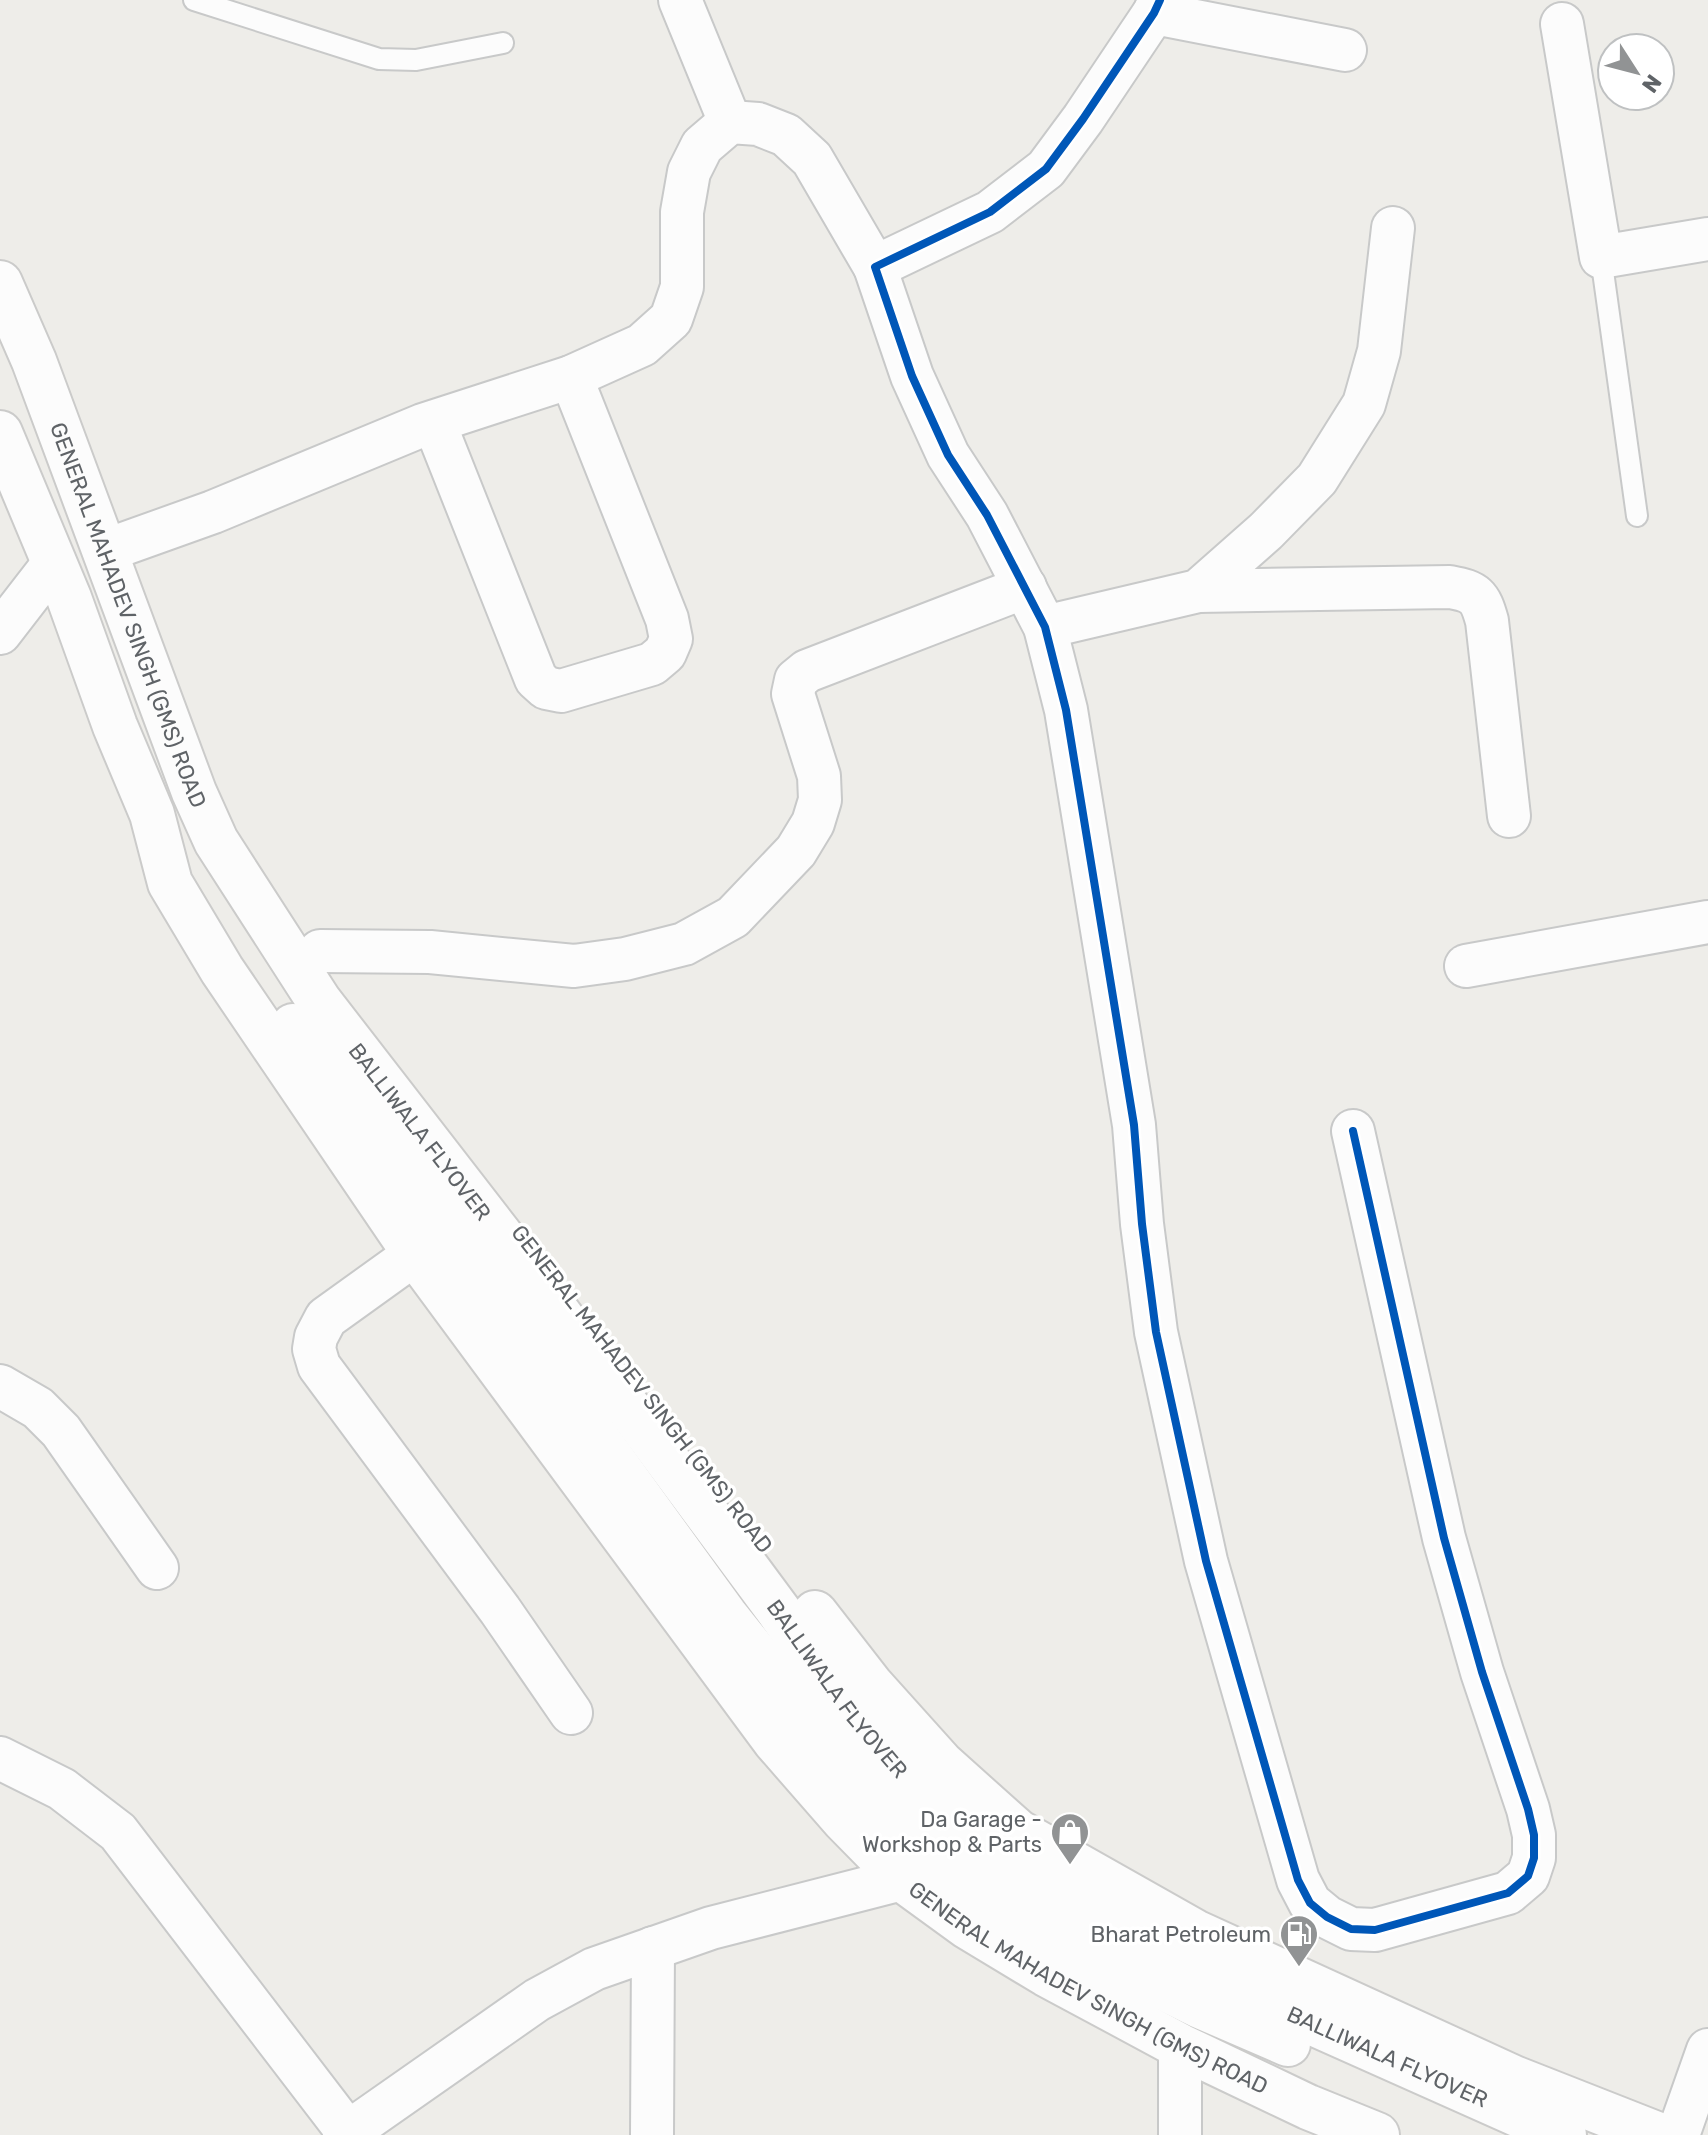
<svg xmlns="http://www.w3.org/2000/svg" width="1708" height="2135" font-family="Rubik,sans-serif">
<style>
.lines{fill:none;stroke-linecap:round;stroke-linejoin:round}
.lane-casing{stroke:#c8c9c9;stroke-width:24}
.street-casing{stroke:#c8c9c9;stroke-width:46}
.secondary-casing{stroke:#cbcbca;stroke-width:48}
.lane{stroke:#fcfcfc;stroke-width:20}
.street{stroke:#fcfcfc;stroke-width:42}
.secondary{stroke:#fcfcfc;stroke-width:44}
.cycleway-casing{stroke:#fff;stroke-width:13}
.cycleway{stroke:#0057b8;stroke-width:8}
.labels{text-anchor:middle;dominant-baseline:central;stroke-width:7;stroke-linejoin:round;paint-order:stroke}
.street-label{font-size:22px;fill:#5f6367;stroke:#fff}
.poi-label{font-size:22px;fill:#5f6367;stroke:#fff;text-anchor:end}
</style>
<rect width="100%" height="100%" fill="#eeede9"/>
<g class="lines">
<g class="lane-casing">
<g id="lane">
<path d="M194 0 379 59 416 60 503 43"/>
<path d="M1601 257 1637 516"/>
</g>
</g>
<g class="street-casing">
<g id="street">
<path d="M680 0 730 122"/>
<path d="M1160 0 1154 13 1083 119 1046 169 990 212 875 267 912 376 948 455 987 515 1045 627 1066 710 1134 1125 1142 1224 1156 1332 1206 1561 1298 1880 1310 1903 1327 1917 1351 1929 1375 1930 1508 1893 1528 1876 1534 1858V1835L1528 1809 1482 1672 1444 1538 1353 1131"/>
<path d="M1154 13 1345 50"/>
<path d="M1562 24 1601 257 1708 239"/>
<path d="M434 422 536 679 546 688 561 691 652 664 665 653 671 639 667 619 571 377"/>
<path d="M104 551 213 512 423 425 571 377 642 345 671 319 682 287V212L689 172 702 146 730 122 758 124 786 135 812 159 875 267"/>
<path d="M1198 591 1450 587C1476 592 1480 596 1487 621L1509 816"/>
<path d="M1045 627 1198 591 1266 531 1317 479 1364 404 1379 351 1393 228"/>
<path d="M0 633 54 563"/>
<path d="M320 951 430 952 574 966 625 959 684 944 733 917 796 851 813 823 820 800 819 776 793 694 796 680 807 671 1025 587"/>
<path d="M1466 966 1708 922"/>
<path d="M415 1254 326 1318 316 1337 314 1349 319 1366 500 1610 571 1713"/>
<path d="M0 1386 38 1408 61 1431 157 1568"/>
<path d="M0 1758 62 1789 118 1832 350 2135"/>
<path d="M1180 2046V2135"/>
<path d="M344 2135 537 2000 594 1969 711 1928 902 1879"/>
<path d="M652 2135 653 1948"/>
<path d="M1678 2135 1708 2050"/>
</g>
</g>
<g class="secondary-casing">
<g id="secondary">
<path id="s1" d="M0 283 34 361 194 792 216 841 319 1001 504 1240 778 1610 854 1717 916 1789 987 1848 1058 1893 1151 1943 1268 2003 1564 2135"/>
<path id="s2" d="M0 433 69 598 115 726 152 814 170 883 222 970 415 1254 775 1741 844 1820 902 1879 968 1927 1046 1974 1180 2046 1308 2107 1377 2135"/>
<path d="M293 1026 418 1191 725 1615 855 1777 945 1861 1055 1934 1200 2006 1288 2044"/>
<path d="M815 1613 871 1685 942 1764 1018 1832 1195 1932 1514 2078 1659 2135"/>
</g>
</g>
<use href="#lane" class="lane"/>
<use href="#street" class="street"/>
<use href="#secondary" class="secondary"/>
<g class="cycleway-casing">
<path id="cycleway" d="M1160 0 1154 13 1083 119 1046 169 990 212 875 267 912 376 948 455 987 515 1045 627 1066 710 1134 1125 1142 1224 1156 1332 1206 1561 1298 1880 1310 1903 1327 1917 1351 1929 1375 1930 1508 1893 1528 1876 1534 1858V1835L1528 1809 1482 1672 1444 1538 1353 1131"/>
</g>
<use href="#cycleway" class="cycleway"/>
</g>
<defs>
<g id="shop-pin" transform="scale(2)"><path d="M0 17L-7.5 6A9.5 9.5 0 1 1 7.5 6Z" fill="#919394" stroke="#fff"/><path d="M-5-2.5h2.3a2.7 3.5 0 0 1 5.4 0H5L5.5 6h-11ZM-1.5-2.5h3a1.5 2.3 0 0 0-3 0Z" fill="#fff"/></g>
<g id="fuel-pin" transform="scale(2)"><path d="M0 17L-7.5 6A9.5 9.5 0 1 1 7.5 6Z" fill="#919394" stroke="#fff"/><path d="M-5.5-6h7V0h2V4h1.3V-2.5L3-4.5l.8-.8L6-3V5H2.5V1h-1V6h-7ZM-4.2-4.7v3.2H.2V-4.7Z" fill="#fff"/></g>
</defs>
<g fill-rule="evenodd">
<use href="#shop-pin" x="1070" y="1832"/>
<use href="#fuel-pin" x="1299" y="1934"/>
</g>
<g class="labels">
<g class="street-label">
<text stroke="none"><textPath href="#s1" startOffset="356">GENERAL MAHADEV SINGH (GMS) ROAD</textPath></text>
<text stroke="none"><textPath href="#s1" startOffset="954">BALLIWALA FLYOVER</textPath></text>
<text transform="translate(642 1389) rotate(52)">GENERAL MAHADEV SINGH (GMS) ROAD</text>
<text stroke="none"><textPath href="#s1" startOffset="1650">BALLIWALA FLYOVER</textPath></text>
<text stroke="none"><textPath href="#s2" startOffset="1936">GENERAL MAHADEV SINGH (GMS) ROAD</textPath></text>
<text stroke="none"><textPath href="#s1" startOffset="2322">BALLIWALA FLYOVER</textPath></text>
</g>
<g class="poi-label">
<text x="1042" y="1819">Da Garage -<tspan x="1042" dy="25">Workshop &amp; Parts</tspan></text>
<text x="1271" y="1934">Bharat Petroleum</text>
</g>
</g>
<g transform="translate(1636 72) rotate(126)"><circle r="38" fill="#ffffff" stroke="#bfc1c2" stroke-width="2"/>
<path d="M0-6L14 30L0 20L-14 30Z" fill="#919394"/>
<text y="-12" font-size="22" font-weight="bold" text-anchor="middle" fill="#5f6367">N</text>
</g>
</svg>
